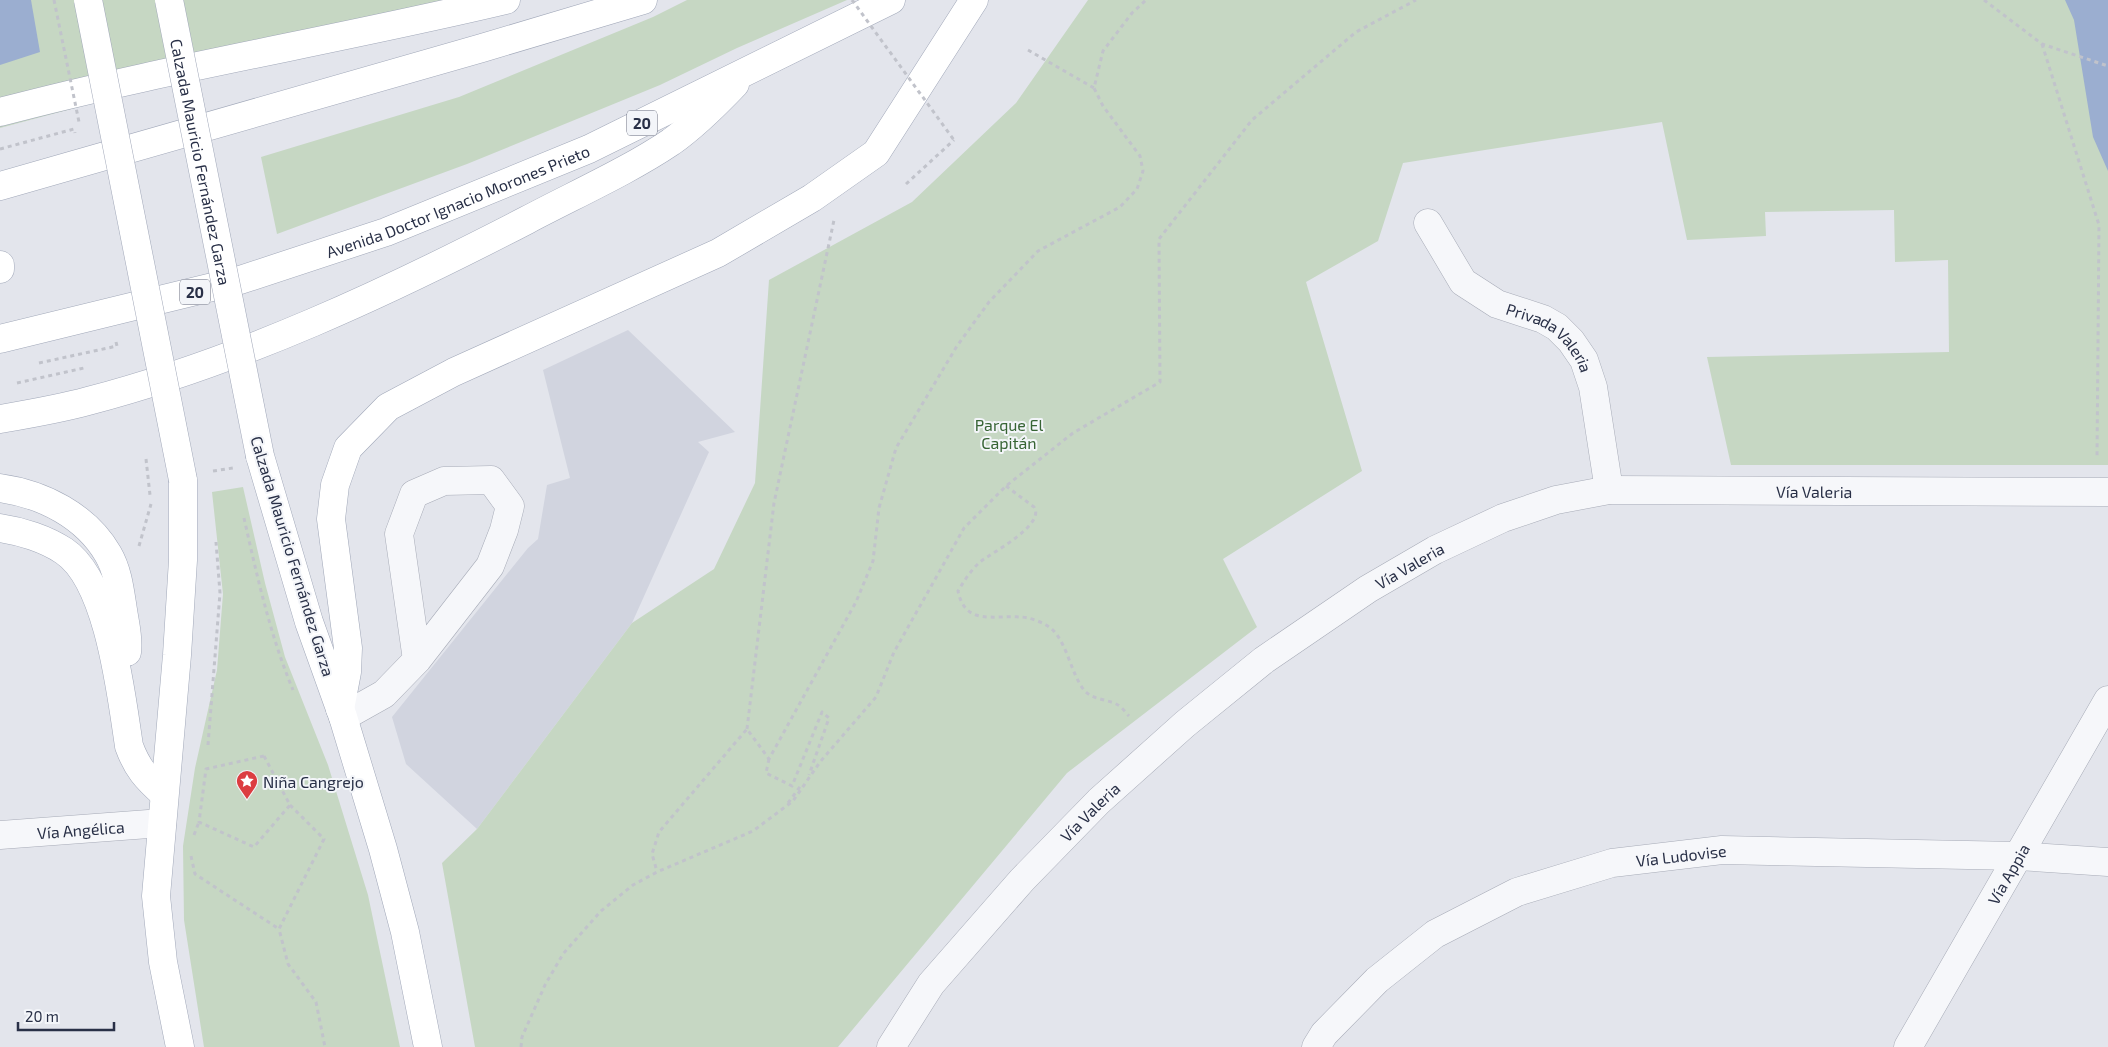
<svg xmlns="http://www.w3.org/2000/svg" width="2108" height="1047" font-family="'Exo 2',sans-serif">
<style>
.built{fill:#d1d4df}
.green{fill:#c6d7c3}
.water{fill:#9baed0}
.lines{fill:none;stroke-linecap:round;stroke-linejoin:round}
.minor-casing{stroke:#a7abb7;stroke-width:29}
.major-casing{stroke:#a1a8b9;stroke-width:29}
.path{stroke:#c1c3cb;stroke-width:3;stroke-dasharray:4 4;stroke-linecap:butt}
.minor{stroke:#f6f7fa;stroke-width:28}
.major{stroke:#fff;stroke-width:28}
.major-bridge-casing{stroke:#a1a8b9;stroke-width:29;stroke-linecap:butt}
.path-bridge{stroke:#c1c3cb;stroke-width:3;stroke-dasharray:4 4;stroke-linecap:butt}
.major-bridge{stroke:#fff;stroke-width:28}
.labels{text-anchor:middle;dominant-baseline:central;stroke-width:4;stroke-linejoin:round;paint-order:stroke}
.shield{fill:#f3f5f9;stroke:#666b7c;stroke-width:1}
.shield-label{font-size:15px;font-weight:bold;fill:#293047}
.street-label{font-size:16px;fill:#293047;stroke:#f3f5f9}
.park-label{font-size:16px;fill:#376434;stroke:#f3f5f9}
.poi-label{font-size:16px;fill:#293047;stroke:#f3f5f9;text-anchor:start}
</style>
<rect width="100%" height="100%" fill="#e3e5ec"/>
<path class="built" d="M628 330 735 432 698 442 709 452 632 623 477 829 406 764 392 717 528 548 538 539 547 485 570 478 543 370Z"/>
<g class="green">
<path d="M0 0H480L0 128Z"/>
<path d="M687 0H847L737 48 660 85 467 164 277 234 261 157 459 97 653 17Z"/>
<path d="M1088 0H2108V465H1731L1707 357 1949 352 1948 260 1895 262 1894 210 1765 212 1766 236 1687 240 1662 122 1403 163 1378 241 1306 282 1362 471 1223 559 1257 627 1067 773 838 1047H475L442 863 477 829 632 623 714 569 755 483 769 280 912 202 1016 103Z"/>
<path d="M243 487 265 583 285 657 328 765 368 895 400 1047H204L184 920 183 846 195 768 217 670 223 594 212 492Z"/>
</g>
<g class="water">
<path d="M0 0H31L40 52 0 65Z"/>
<path d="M2065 0H2108V171L2093 137 2074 20Z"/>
</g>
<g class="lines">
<g class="minor-casing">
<g id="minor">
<path id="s1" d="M1428 223 1463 282 1497 304 1543 319 1557 327 1571 341 1584 360 1593 387 1609 490"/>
<path d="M343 717 384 694 417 660 490 566 504 530 510 506 491 480 444 481 414 494 399 534 417 660"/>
<path id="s2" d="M0 835 162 823"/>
<path id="s3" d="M891 1047 931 984 1022 880 1099 801 1185 724 1264 660 1368 589 1435 550 1503 518 1556 500 1609 490 2108 492"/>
<path id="s4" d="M1316 1047 1324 1034 1377 980 1435 934 1517 892 1612 863 1722 850 2018 856 2108 862"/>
<path id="s5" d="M1908 1047 2108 700"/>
</g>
</g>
<g class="major-casing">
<g id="major">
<path d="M0 112C167 68 338 40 506 0"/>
<path d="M0 186 482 48 643 0"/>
<path d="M0 265V269"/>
<path id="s6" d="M0 339 237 281 386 232 589 149 891 0"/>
<path d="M0 419C29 414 59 409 88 401 241 361 388 292 527 220 574 195 628 171 671 142 695 125 715 105 735 84"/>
<path d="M260 456 309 622 343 717 383 849 405 932 428 1047"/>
<path d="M0 488C43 494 86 516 108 554 118 571 120 591 123 610 125 624 129 638 127 652"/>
<path d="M0 528C21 531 46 539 64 551 109 581 121 694 129 746 137 768 146 778 164 794"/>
<path d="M340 709 347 672 348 648 331 519 335 485 348 448 388 407 454 372 718 253 812 198 876 153 974 0"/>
<path d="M180 1047 163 962 156 896 177 655 183 560V480"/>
</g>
</g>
<g class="path">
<path d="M1984 0 2042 44 2108 66"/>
<path d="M2042 44 2099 225 2097 458"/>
<path d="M1028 50 1094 88"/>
<path d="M0 149 74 129 75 133"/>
<path d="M906 184 954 140"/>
<path d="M39 363 117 346 116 342"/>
<path d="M17 383 84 368"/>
<path d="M146 459 150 495"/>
<path d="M213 471 233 468"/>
<path d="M1006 486 1034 507C1046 525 991 553 980 562 971 570 964 581 958 591 965 626 994 615 1020 617 1028 617 1039 621 1046 625 1066 635 1070 673 1084 690 1092 700 1108 699 1118 705 1122 707 1126 713 1129 716"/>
<path d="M244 518C257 576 270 635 293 690"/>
<path d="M139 546 151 504"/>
<path d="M747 729 774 503 834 220"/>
<path d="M208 745 220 593 216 542"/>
<path d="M264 756 290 805 254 847 199 822 206 769Z"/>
<path d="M769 759 766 773 792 786 822 712 829 718 809 775"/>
<path d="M788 803 802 784"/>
<path d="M290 805 324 839 279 929 288 964 316 1002 325 1047"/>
<path d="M194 835 199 822"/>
<path d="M191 856 195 874 279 929"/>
<path d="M656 868 652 854 659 832 747 729 769 759 856 602 873 561 879 508 896 448 957 346 989 302 1038 251 1120 207 1137 189 1143 171 1140 156 1103 106 1094 88 1103 51 1132 13 1146 0"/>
<path d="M521 1047 522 1037 545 985 563 954 601 911 633 885 657 872 753 831 793 801 820 762 876 697 894 652 964 528 1006 486 1073 433 1160 382 1159 239 1252 120 1356 32 1416 0"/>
</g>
<use href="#minor" class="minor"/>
<use href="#major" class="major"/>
<g class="major-bridge-casing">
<g id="major-bridge">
<path d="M88 0 183 480"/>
<path id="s7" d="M169 0 260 456"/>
</g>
</g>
<g class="path-bridge">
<path d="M54 0 79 122"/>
<path d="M852 0 954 140"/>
</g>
<use href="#major-bridge" class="major-bridge"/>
</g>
<defs>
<g id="sight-pin" transform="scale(1.125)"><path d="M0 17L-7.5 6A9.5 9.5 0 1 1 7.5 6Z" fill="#dc3d41" stroke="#f3f5f9"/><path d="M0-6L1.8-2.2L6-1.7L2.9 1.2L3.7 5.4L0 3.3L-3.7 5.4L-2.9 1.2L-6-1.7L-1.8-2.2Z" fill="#fff"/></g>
</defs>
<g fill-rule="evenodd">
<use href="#sight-pin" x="247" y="781"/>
</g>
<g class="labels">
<g class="shield">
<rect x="627" y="110.5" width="30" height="25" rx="4"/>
<rect x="180" y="279.5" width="30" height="25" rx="4"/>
</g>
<g class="shield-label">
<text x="642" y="123">20</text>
<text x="195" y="292">20</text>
</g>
<g class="street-label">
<text stroke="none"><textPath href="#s7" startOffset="165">Calzada Mauricio Fernández Garza</textPath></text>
<text stroke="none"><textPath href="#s6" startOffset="479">Avenida Doctor Ignacio Morones Prieto</textPath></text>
<text stroke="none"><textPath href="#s1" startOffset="174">Privada Valeria</textPath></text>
<text stroke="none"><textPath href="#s3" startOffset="1134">Vía Valeria</textPath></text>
<text transform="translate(293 556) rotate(73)">Calzada Mauricio Fernández Garza</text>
<text stroke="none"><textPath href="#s3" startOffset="714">Vía Valeria</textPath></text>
<text stroke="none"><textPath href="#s3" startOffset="309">Vía Valeria</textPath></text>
<text stroke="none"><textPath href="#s2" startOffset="81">Vía Angélica</textPath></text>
<text stroke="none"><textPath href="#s4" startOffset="426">Vía Ludovise</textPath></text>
<text stroke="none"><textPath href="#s5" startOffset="200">Vía Appia</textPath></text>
</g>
<g class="park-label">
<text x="1009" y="424">Parque El<tspan x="1009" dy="18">Capitán</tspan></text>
</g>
<g class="poi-label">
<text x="263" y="781">Niña Cangrejo</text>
</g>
</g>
<path d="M18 1022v8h96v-8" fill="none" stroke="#293047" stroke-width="2.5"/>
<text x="25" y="1022" font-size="15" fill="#293047" stroke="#f3f5f9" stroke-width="4" paint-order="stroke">20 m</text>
</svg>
